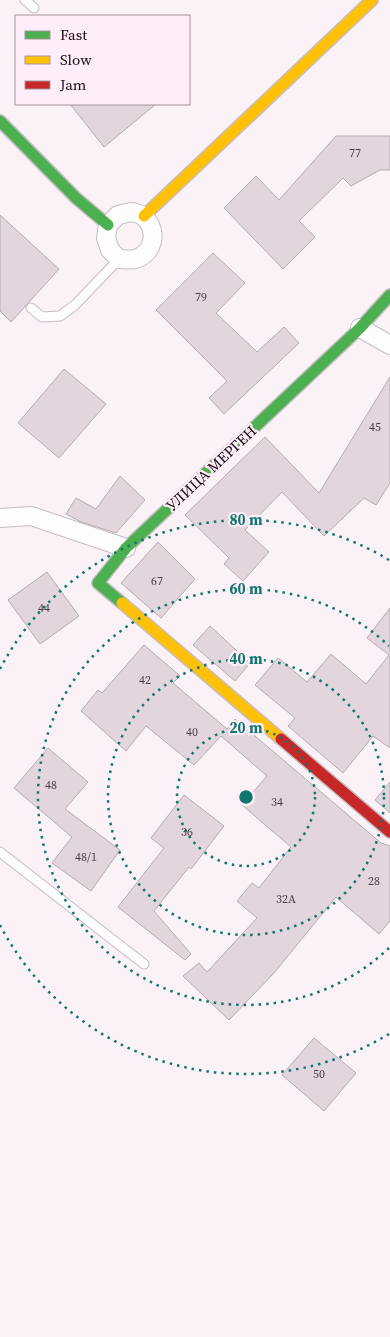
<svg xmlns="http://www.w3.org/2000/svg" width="390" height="1337" font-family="'Source Serif 4',serif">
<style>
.building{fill:#e2d5de;stroke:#b5acb2}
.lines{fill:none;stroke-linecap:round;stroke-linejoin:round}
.lane-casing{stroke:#c6bdc3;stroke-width:11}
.street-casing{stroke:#c6bdc3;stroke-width:20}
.fast-casing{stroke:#c6bdc3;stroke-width:14}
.slow-casing{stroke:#c6bdc3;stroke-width:14}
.jam-casing{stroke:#c6bdc3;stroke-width:14}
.lane{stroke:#fefdfe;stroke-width:9}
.street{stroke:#fefdfe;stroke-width:18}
.fast{stroke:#4caf50;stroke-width:11}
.slow{stroke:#ffc107;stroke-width:11}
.jam{stroke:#c62828;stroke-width:11}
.ring{fill:none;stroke:#0f766e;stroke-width:2.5;stroke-dasharray:2.5 5}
.labels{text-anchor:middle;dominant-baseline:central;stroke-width:4.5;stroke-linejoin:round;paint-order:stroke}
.number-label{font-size:12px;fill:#4a3f46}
.street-label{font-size:15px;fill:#170d14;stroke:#ffeef9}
.centre{fill:#0f766e;stroke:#ffeef9;stroke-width:2.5}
.ring-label{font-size:15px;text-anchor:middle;font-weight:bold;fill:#0f766e;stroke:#ffeef9;stroke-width:4.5;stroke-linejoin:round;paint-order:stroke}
</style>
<rect width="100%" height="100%" fill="#fbf2f8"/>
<g class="building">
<path d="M70 104H156L104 147Z"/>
<path d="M336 136H390V170H380L351 186 343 178 299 221 315 237 283 269 224 208 256 176 279 200Z"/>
<path d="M0 215 59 269 11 322 0 311Z"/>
<path d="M213 253 245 283 216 313 257 352 284 327 299 343 224 414 209 398 227 381 156 310Z"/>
<path d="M64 369 106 404 59 458 18 423Z"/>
<path d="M390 377V483L376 505 364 498 324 536 282 492 245 530 269 552 243 581 224 564 229 558 185 515 265 437 319 493Z"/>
<path d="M120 476 145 500 116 533 81 522 66 514 76 498 96 509Z"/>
<path d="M158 542 195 579 161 618 121 583Z"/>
<path d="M47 572 79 616 40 644 8 600Z"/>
<path d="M390 608V748L373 736 343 773 288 726 295 718 255 685 278 658 307 682 331 654 366 684 389 655 367 638Z"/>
<path d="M210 626 250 663 235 681 193 645Z"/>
<path d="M144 645 180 676 173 683 227 729 235 719 381 843 390 846V921L379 934 336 897 274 973 229 1020 183 976 199 963 207 972 257 918 237 901 252 883 259 888 291 847 242 805 267 776 221 736 194 765 146 726 126 751 81 711 98 690 102 693Z"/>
<path d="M48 748 88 782 65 809 120 850 91 891 52 863 72 837 14 788Z"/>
<path d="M390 782V813L375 800Z"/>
<path d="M184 795 224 826 191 869 189 867 154 911 191 954 185 960 118 907 164 848 151 838Z"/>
<path d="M314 1038 356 1073 324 1111 282 1075Z"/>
</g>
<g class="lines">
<g class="lane-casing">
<g id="lane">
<path d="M25 0 34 8"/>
<path d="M31 308 42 317 60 316 75 305 119 259"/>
<path d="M0 852 144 964"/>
</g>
</g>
<g class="street-casing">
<g id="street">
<path d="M131 212C136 213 142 214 145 218 158 231 154 254 135 259 131 260 124 259 119 259L110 250 106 238 108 225 118 215Z"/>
<path d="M360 328 390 345"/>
<path d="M0 518 31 516 126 548"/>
</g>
</g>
<g class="fast-casing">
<g id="fast">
<path d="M0 121 76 198 108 225"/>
<path d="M122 603 98 583 126 548 360 328 390 295"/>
</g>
</g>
<g class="slow-casing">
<g id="slow">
<path d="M144 216 372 0"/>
<path d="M122 603 281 739"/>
</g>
</g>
<g class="jam-casing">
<path id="jam" d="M281 739 390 832"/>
</g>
<use href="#lane" class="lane"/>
<use href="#street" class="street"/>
<use href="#fast" class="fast"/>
<use href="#slow" class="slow"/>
<use href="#jam" class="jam"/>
</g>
<g class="ring">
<circle cx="246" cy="797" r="69"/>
<circle cx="246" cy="797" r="138"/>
<path d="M389 948A208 208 0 1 1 389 646"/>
<path d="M389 1034A277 277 0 0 1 0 925M0 669A277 277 0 0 1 389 560"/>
</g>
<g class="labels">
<g class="number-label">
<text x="355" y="153">77</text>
<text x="201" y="297">79</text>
<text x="375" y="427">45</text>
<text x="157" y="581">67</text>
<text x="44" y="608">44</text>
<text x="145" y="680">42</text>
<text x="192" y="732">40</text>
<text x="51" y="785">48</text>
<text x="277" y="802">34</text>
<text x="187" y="832">36</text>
<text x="86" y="857">48/1</text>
<text x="374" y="881">28</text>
<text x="286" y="899">32А</text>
<text x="319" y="1074">50</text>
</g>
<g class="street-label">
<text transform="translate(211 468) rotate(-43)">УЛИЦА МЕРГЕН</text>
</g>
</g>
<circle cx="246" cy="797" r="8" class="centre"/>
<g class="ring-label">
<text x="246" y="525">80 m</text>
<text x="246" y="594">60 m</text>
<text x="246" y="664">40 m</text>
<text x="246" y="733">20 m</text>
</g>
<rect x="15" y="15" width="175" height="90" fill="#ffeef9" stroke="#a2949d"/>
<rect x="25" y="31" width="25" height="8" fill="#4caf50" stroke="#a2949d"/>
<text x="60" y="40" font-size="15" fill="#170d14">Fast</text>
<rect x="25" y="56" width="25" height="8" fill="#ffc107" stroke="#a2949d"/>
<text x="60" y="65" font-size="15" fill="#170d14">Slow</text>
<rect x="25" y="81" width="25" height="8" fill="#c62828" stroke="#a2949d"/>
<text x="60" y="90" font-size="15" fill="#170d14">Jam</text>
</svg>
